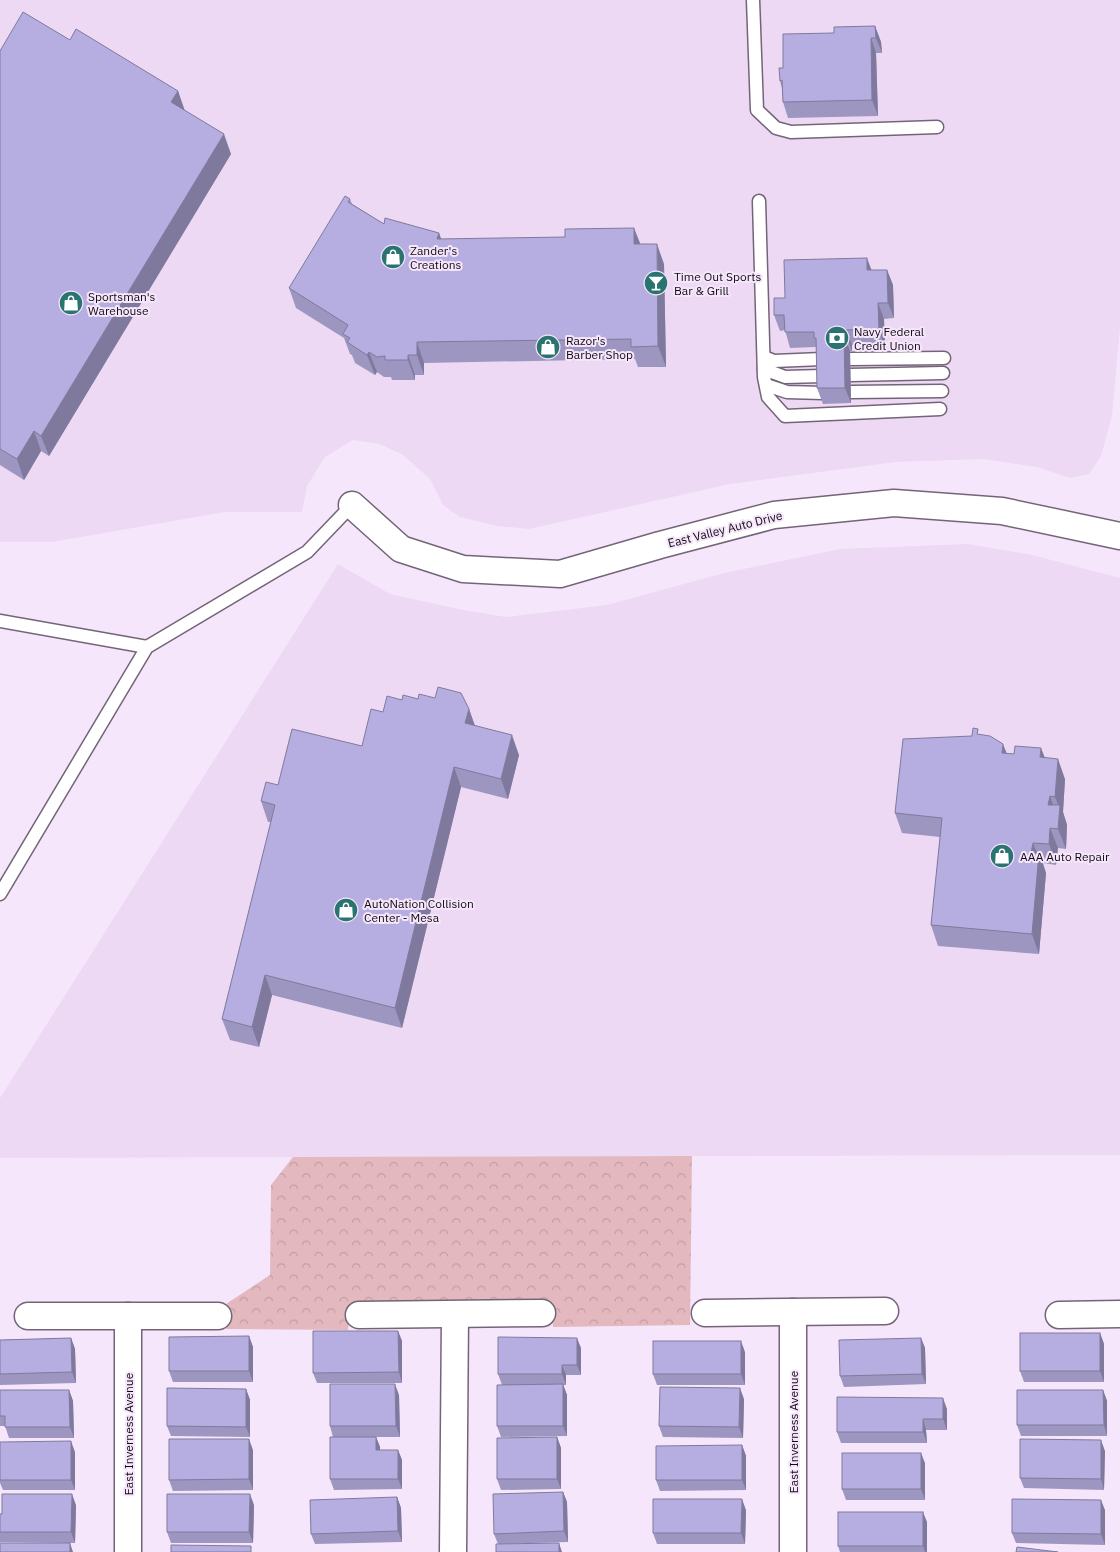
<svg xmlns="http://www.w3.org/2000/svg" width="1120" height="1552" font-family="'IBM Plex Sans',sans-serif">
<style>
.built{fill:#edd9f4}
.park{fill:url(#park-crowns)}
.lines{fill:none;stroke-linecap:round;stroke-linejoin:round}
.service-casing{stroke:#736577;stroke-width:15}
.minor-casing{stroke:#736577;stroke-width:29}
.service{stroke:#fff;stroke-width:12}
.minor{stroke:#fff;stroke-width:26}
.wall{fill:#9d96c1}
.shaded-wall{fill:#7f7a9d}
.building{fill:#b6aee0;stroke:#7f7a9d}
.labels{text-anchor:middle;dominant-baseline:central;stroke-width:4;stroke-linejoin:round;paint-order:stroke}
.poi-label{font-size:12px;fill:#100b11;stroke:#f6e6fb;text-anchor:start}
.street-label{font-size:12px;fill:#100b11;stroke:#f6e6fb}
</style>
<defs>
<pattern id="park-crowns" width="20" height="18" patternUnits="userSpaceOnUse" patternTransform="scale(1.25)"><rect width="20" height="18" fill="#e3b9bf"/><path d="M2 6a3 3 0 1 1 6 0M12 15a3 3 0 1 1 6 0" fill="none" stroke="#c29ea3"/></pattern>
</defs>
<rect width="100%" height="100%" fill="#f6e6fb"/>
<g class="built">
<path d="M0 0H1120V328L1112 416 1101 456 1089 474 1070 478 1037 467 983 459 896 462 730 484 529 529 497 526 460 517 443 505 430 479 403 455 380 444 353 440 325 457 307 486 302 512H225L52 542H0Z"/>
<path d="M968 544 1032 555 1120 578V1155L0 1158V1098L338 564 390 594 463 610 506 617 607 605 724 573 840 549Z"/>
</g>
<path class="park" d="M692 1156 690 1325 553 1327 551 1303 350 1305 348 1330 226 1329V1304L270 1275 271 1185 293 1157Z"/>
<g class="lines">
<g class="service-casing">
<g id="service">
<path d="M753 0 757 110 776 128 791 132 937 127"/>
<path d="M759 201 764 377 768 397 785 416 940 409"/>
<path d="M764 357 774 361 822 359"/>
<path d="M850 359 944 358"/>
<path d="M764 369 785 377 822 376"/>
<path d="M850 375 943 373"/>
<path d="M766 385 787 392 823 393"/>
<path d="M850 392 942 391"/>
<path d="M0 621 147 647"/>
<path d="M0 894 147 647 307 552 352 505"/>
</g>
</g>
<g class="minor-casing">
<g id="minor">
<path d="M352 505 401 549 463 569 560 574 660 545 774 515 894 503 1002 511 1120 536"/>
<path d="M793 1312V1552"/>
<path d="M705 1313 885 1311"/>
<path d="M359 1315 542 1313"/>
<path d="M1059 1315 1120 1314"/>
<path d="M28 1316H218"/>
<path d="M128 1316V1552"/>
<path d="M453 1552 455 1315"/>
</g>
</g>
<use href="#service" class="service"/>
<use href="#minor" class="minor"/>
</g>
<g class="wall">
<path d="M875 26 881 42 882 53H876L878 116 788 118 783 102 782 88 780 81 783 68 834 33Z"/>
<path d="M70 40 178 91 184 110 231 154 49 456 41 451 24 480 0 465V51Z"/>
<path d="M350 199 352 204 384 224 439 233 441 239 640 244 664 264 666 367H638L635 359 424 363V375H415V380H392L391 377H384L377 372 375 375 355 363 352 355 350 354 344 338 296 308 289 288Z"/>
<path d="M871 270H887L893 285 894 318 884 319 885 347H877L876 345H852V351H850L851 403 823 404 817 388 816 347 790 348 785 330 780 331 774 315 785 298Z"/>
<path d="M418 699 469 709 475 726 519 755 508 799 461 787 402 1028 272 995 259 1047 230 1040 222 1019 271 822H268L261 801 278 785 362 746 383 712 402 700Z"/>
<path d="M980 734 1007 754 1044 757 1065 779 1063 812 1067 825 1066 849 1058 848 1056 865 1043 863 1046 873 1039 954 938 946 931 925 940 837 902 833 895 813 972 736Z"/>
<path d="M398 1331 402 1341V1383H317L313 1373Z"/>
<path d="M1100 1333 1104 1344V1382H1024L1020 1371Z"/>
<path d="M249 1336 253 1347V1382H173L169 1371Z"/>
<path d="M71 1338 75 1349 76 1383 0 1385V1340Z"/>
<path d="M921 1338 925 1348 926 1384 844 1387 840 1376Z"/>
<path d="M581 1348V1375H566V1385H563L567 1395V1436L501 1437 497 1426 502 1385 498 1374Z"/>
<path d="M745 1352V1385H657L653 1374Z"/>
<path d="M246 1389 250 1400V1437L171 1436 167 1426Z"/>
<path d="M0 1390H69L73 1401 74 1438H9L5 1426H0Z"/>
<path d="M1103 1390 1107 1401V1436H1021L1017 1425Z"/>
<path d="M399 1395 400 1437H376L380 1447V1450H398L402 1460V1489L334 1490 330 1479 333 1437 330 1426Z"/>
<path d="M744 1399 743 1438 663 1437 659 1426Z"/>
<path d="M947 1409V1430H926L927 1443H841L837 1432Z"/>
<path d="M557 1437 561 1448V1489L501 1490 497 1479Z"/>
<path d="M0 1442 75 1452V1490H3L0 1483Z"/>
<path d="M742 1445 746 1456V1490L660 1491 656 1480Z"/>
<path d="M253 1450V1490L173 1491 169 1480Z"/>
<path d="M1105 1451 1104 1490 1024 1488 1020 1478Z"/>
<path d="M925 1463V1500H846L842 1489Z"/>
<path d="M563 1492 567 1502 568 1542 498 1544 494 1534Z"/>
<path d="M397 1497 401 1508 402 1542 315 1544 311 1534Z"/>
<path d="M76 1505 75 1543 0 1542V1514Z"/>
<path d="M254 1505 253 1543H171L167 1532Z"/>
<path d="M746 1510 745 1544H657L653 1533Z"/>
<path d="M1105 1510V1545L1016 1543 1012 1533Z"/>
<path d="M927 1522V1552H840L838 1546Z"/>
</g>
<g class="shaded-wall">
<path d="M875 26 881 42 882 53 876 38Z"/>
<path d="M871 38 876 53 878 116 872 100Z"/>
<path d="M178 91 185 111 171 102Z"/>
<path d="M224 134 231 154 49 456 41 436Z"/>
<path d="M634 228 642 248 634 244Z"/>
<path d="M439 233 446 253 437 239Z"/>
<path d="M657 244 664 264 666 367 658 346Z"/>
<path d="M867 258 873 274 867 270Z"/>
<path d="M887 270 893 285 894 318 888 303Z"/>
<path d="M878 303 884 319 885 347 879 331Z"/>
<path d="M846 330 852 345V351L846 335Z"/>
<path d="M844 335 850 351 851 403 845 388Z"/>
<path d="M417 342 424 363V375L417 355Z"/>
<path d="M369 352 377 372 375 375 367 355Z"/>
<path d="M408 355 415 375V380L408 360Z"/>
<path d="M34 431 41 451 24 480 17 459Z"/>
<path d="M469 709 476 729 465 723Z"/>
<path d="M512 735 519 755 508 799 501 779Z"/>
<path d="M1003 744 1011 764 1002 753Z"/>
<path d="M1041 748 1049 768 1040 757Z"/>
<path d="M1058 759 1065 779 1063 812 1067 825 1066 849 1058 829 1060 810 1055 797Z"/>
<path d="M454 767 461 787 402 1028 395 1008Z"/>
<path d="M1050 796 1057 816 1048 805Z"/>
<path d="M1050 828 1058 848 1056 865 1049 844Z"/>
<path d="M1033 843 1039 858V853L1046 873 1039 954 1032 934 1031 853Z"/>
<path d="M265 975 272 995 259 1047 252 1027Z"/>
<path d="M398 1331 402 1341V1383L399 1372Z"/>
<path d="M1100 1333 1104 1344V1382L1100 1371Z"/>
<path d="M249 1336 253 1347V1382L249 1371Z"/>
<path d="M71 1338 75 1349 76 1383 72 1372Z"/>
<path d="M577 1338 581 1348V1375L577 1365Z"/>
<path d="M921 1338 925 1348 926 1384 922 1374Z"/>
<path d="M741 1341 745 1352V1385L741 1374Z"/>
<path d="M562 1365 566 1375V1385L562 1374Z"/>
<path d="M395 1384 399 1395 400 1437 396 1426Z"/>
<path d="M563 1384 567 1395V1436L563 1426Z"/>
<path d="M740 1388 744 1399 743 1438 739 1427Z"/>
<path d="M246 1389 250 1400V1437L246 1427Z"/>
<path d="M69 1390 73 1401 74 1438 70 1427Z"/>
<path d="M1103 1390 1107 1401V1436L1104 1425Z"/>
<path d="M943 1398 947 1409V1430L943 1419Z"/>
<path d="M923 1419 926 1430 927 1443 923 1432Z"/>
<path d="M376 1437 380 1447V1460L376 1450Z"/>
<path d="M557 1437 561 1448V1489L557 1479Z"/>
<path d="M249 1439 253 1450V1490L249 1479Z"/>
<path d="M1101 1440 1105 1451 1104 1490 1101 1479Z"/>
<path d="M71 1441 75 1452V1490L71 1480Z"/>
<path d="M742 1445 746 1456V1490L742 1480Z"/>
<path d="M398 1450 402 1460V1489L398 1479Z"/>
<path d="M921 1453 925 1463V1500L921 1489Z"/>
<path d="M563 1492 567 1502 568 1542 564 1531Z"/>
<path d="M72 1494 76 1505 75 1543 71 1532Z"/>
<path d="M250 1494 254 1505 253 1543 249 1532Z"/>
<path d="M397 1497 401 1508 402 1542 398 1531Z"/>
<path d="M742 1499 746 1510 745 1544 741 1533Z"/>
<path d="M1101 1500 1105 1510V1545L1101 1534Z"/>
<path d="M923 1512 927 1522V1552H925L923 1546Z"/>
<path d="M70 1543 73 1552H70Z"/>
<path d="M559 1543 562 1552H559Z"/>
</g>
<g class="building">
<path d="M23 12 70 40 76 29 178 91 171 102 224 134 41 436 34 431 17 459 0 449V51Z"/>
<path d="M875 26 876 38H871L872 100 783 102 782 80 780 81 779 68H783V34L834 33V27Z"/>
<path d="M345 196 350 199 348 202 384 224 385 218 439 233 437 239 565 237V229L634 228V244H657L658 346 631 347V339L417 342V355H408V360H385V356L377 357 369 352 367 355 347 342 350 338 343 334 348 325 289 288Z"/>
<path d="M867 258V270H887L888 303H878L879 331H871V329L846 330V335H844L845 388H817L816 338H814V332H785L784 315H774V298H785L784 260Z"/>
<path d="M438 687 461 693 469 709 465 723 512 735 501 779 454 767 395 1008 265 975 252 1027 222 1019 275 805 261 801 266 782 278 785 292 729 362 746 371 709 383 712 387 696 402 700 403 695 418 699 419 694 435 698Z"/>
<path d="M973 728 978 729 977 734 990 736 1003 744 1002 753 1014 754 1015 746 1041 748 1040 757 1058 759 1055 797 1050 796 1048 805H1060L1058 829 1050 828 1049 844 1033 843 1031 853H1039L1032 934 931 925 942 818 895 813 903 739 972 736Z"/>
<path d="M313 1331H398L399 1372 313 1373Z"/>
<rect x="1020" y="1333" width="80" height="38"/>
<path d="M249 1336V1371H169V1337Z"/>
<path d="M498 1337 577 1338V1365H562V1374H498Z"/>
<path d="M71 1338 72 1372 0 1374V1340Z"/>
<path d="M921 1338 922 1374 840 1376 839 1340Z"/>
<rect x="653" y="1341" width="88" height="33"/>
<path d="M330 1384H395L396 1426H330Z"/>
<path d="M563 1384V1426H497V1385Z"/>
<path d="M660 1387 740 1388 739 1427 659 1426Z"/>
<path d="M167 1388 246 1389V1427L167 1426Z"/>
<path d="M0 1390H69L70 1427H5V1416H0Z"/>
<path d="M1017 1390H1103L1104 1425H1017Z"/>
<path d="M837 1397 943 1398V1419H923V1432H837Z"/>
<path d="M330 1437H376V1450H398V1479H330Z"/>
<path d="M557 1437V1479H497V1438Z"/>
<path d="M169 1439H249V1479L169 1480Z"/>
<path d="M1020 1439 1101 1440V1479L1020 1478Z"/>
<path d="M71 1441V1480H0V1442Z"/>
<path d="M742 1445V1480H656V1446Z"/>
<rect x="842" y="1453" width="79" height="36"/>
<path d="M563 1492 564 1531 494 1534 493 1494Z"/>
<path d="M2 1494H72L71 1532H0V1514H2Z"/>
<path d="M167 1494H250L249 1532H167Z"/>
<path d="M397 1497 398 1531 311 1534 310 1500Z"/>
<path d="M653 1499H742L741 1533H653Z"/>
<path d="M1012 1499 1101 1500V1534L1012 1533Z"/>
<rect x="838" y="1512" width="85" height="34"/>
<rect x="0" y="1543" width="70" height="9"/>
<path d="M559 1543V1552H496V1544Z"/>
<path d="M171 1545 251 1546V1552H171Z"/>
<path d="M1017 1547 1058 1552H1016Z"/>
</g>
<defs>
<g id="shop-disc" transform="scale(1.25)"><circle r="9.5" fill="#297371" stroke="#f6e6fb"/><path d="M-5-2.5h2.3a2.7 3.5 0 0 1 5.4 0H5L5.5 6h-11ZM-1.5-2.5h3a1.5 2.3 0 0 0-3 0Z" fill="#fff"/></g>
<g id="bar-disc" transform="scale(1.25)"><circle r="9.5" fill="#297371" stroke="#f6e6fb"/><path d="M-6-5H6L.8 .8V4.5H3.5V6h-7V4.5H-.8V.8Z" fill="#fff"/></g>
<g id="bank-disc" transform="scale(1.25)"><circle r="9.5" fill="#297371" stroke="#f6e6fb"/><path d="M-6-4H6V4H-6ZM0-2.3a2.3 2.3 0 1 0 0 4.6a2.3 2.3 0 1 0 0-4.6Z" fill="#fff"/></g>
</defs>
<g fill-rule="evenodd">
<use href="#shop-disc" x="393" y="257"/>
<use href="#bar-disc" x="656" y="283"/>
<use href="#shop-disc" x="71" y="303"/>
<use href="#bank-disc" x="837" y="338"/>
<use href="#shop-disc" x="548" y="347"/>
<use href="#shop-disc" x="1002" y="856"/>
<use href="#shop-disc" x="346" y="910"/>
</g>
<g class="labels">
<g class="poi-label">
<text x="410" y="250">Zander's<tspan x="410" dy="14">Creations</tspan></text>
<text x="674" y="276">Time Out Sports<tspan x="674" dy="14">Bar &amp; Grill</tspan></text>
<text x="88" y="296">Sportsman's<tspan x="88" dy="14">Warehouse</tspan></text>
<text x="854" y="331">Navy Federal<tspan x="854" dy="14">Credit Union</tspan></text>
<text x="566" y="340">Razor's<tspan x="566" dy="14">Barber Shop</tspan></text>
<text x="1020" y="856">AAA Auto Repair</text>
<text x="364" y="903">AutoNation Collision<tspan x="364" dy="14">Center - Mesa</tspan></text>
</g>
<g class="street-label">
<text transform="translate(725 529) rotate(-14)">East Valley Auto Drive</text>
<text transform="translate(793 1432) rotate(-90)">East Inverness Avenue</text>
<text transform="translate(128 1434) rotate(-90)">East Inverness Avenue</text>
</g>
</g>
</svg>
